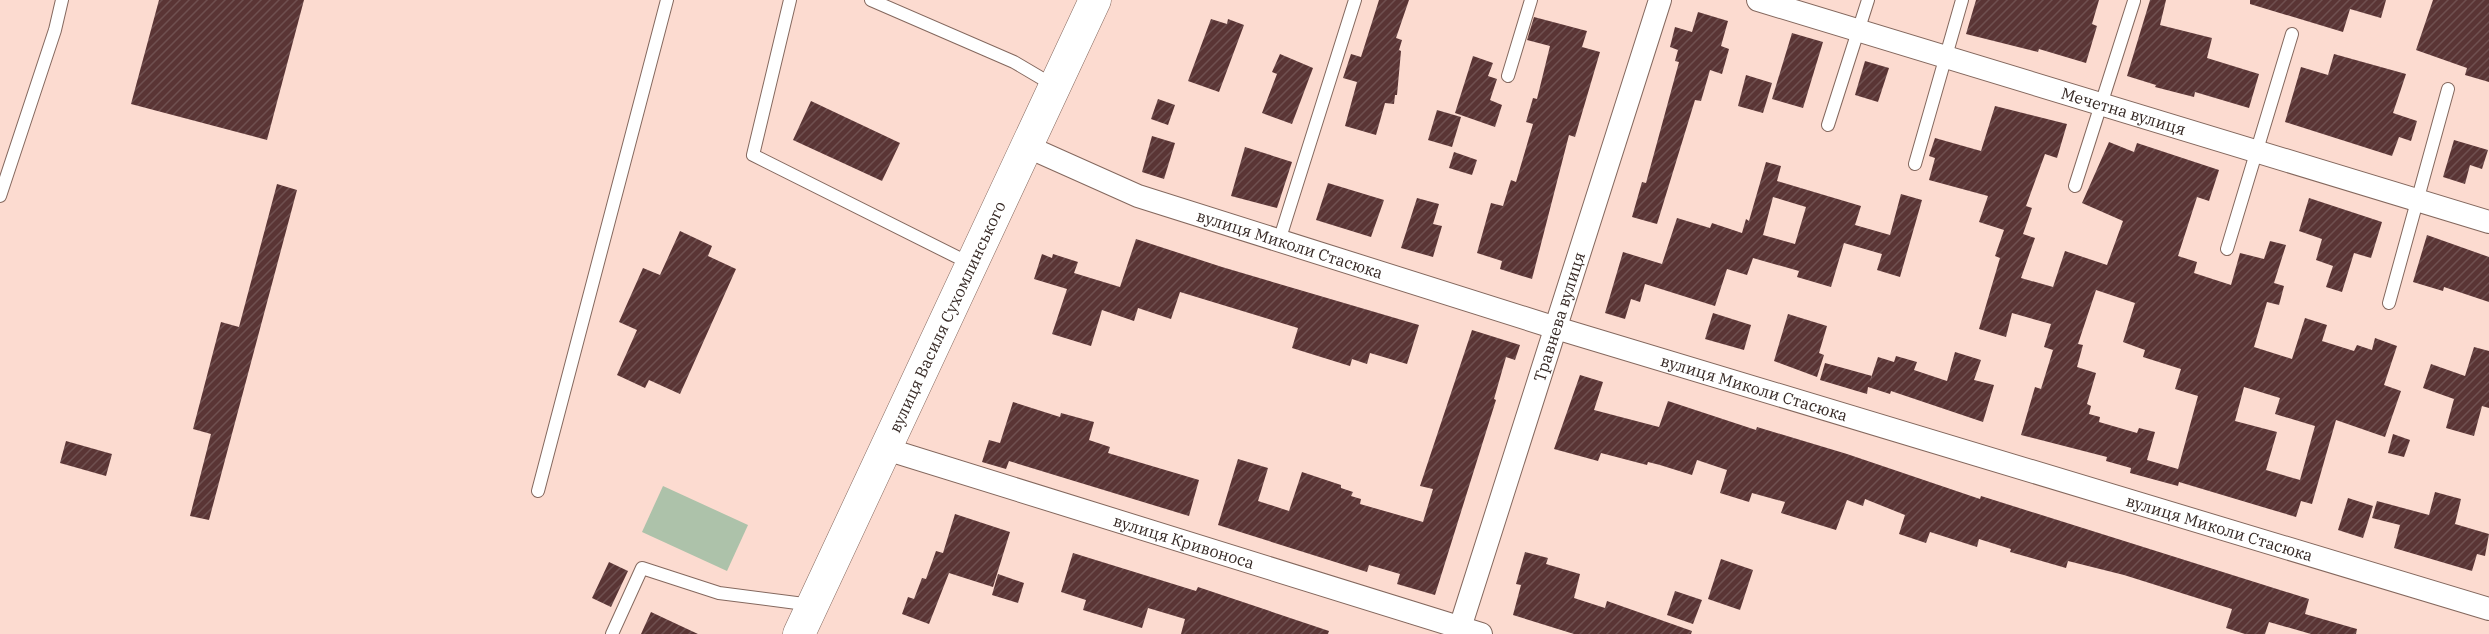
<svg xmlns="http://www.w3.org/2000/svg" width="2489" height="634" font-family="'IBM Plex Serif',serif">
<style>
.pitch{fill:#adc2aa}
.building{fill:url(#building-hatch);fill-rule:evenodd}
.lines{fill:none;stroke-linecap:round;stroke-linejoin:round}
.service-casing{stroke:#84685e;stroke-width:14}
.minor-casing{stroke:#84685e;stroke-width:24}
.secondary-casing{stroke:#84685e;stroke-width:33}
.service{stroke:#fff;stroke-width:12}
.minor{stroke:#fff;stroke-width:22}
.secondary{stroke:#fff;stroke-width:32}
.labels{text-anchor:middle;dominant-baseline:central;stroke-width:6;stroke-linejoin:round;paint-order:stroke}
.street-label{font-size:16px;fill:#352824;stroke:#fff}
</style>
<defs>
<pattern id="building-hatch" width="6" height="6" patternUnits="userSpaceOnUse" patternTransform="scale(1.5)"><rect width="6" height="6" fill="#5a3535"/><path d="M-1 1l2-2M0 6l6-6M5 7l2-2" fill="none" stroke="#6f5050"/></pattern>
</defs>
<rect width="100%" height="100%" fill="#fcdbd0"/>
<path class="pitch" d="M663 486 748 525 727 571 642 532Z"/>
<g class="building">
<path d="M159 0H304L267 140 131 104Z"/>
<path d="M1379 0H1409L1396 38 1402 40 1399 50 1401 51 1397 95H1395L1394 104 1385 103 1376 135 1345 126 1357 82 1343 78 1351 54 1361 57Z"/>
<path d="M1976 0H2099L2092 24 2097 26 2086 63 2039 49 2038 52 1966 34Z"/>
<path d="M2150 0H2166L2160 25 2212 38 2207 58 2259 74 2249 108 2195 92 2194 97 2155 87 2156 85 2127 76Z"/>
<path d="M2250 0H2386L2381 18 2350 9 2343 32 2250 4Z"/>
<path d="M2433 0H2489V82L2465 75 2467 68 2416 50Z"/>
<path d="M1698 12 1728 21 1721 46 1729 49 1722 74 1710 70 1701 101 1695 100 1657 224 1632 217 1642 182 1646 183 1679 62 1675 61 1678 50 1670 47 1675 27 1692 32Z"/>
<path d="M1534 17 1587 31 1582 47 1600 52 1575 137 1569 135 1532 279 1500 269 1502 261 1477 253 1491 203 1503 206 1511 180 1516 182 1533 124 1526 122 1533 98 1537 99 1550 46 1527 40Z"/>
<path d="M1211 19 1227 24 1228 19 1244 25 1219 92 1188 81Z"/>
<path d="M1792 33 1823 42 1803 108 1772 99Z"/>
<path d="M1280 54 1313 68 1292 124 1262 113 1277 74 1272 72Z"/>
<path d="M2334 54 2406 74 2393 113 2417 121 2411 141 2399 137 2392 156 2285 122 2301 67 2328 75Z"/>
<path d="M1473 56 1493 63 1488 76 1497 79 1490 100 1502 105 1495 127 1455 113Z"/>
<path d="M1865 61 1889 68 1878 102 1855 95Z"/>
<path d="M1746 75 1772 83 1763 113 1738 106Z"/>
<path d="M1158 99 1175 105 1168 125 1151 119Z"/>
<path d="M811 101 900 143 882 181 793 140Z"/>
<path d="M1995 106 2067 124 2057 158 2045 154 2026 206 2032 208 2023 234 2035 238 2021 278 2053 287 2065 251 2107 265 2123 221 2082 203 2109 142 2134 152 2137 143 2219 170 2209 201 2197 197 2178 256 2197 262 2194 273 2231 285 2240 253 2264 259 2270 241 2286 245 2274 283 2284 286 2279 305 2267 302 2254 347 2292 359 2305 318 2327 325 2322 341 2354 351 2357 345 2372 350 2375 338 2397 346 2384 385 2401 391 2385 437 2336 420 2312 504 2301 501 2296 517 2179 482 2178 486 2130 473 2131 468 2106 461 2107 457 2021 435 2035 387 2041 389 2053 350 2044 347 2051 324 2012 313 2006 337 1979 329 2000 258 1995 256 2004 230 1979 222 1988 196 1929 180 1935 158 1929 156 1935 138 1981 151ZM2096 290 2135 303 2123 342 2145 350 2143 357 2181 369 2175 389 2198 396 2178 469 2147 460 2155 432 2139 428 2137 433 2099 422 2100 417 2089 414 2091 406 2087 404 2096 373 2077 367 2083 345 2078 344ZM2244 387 2280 398 2275 414 2315 426 2300 480 2266 470 2277 432 2235 421Z"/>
<path d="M1437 110 1461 117 1452 147 1428 140Z"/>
<path d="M1152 136 1175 143 1164 179 1142 172Z"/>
<path d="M2454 140 2488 150 2482 169 2470 165 2465 184 2443 177Z"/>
<path d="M1245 147 1292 162 1277 208 1231 196Z"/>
<path d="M1454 152 1477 160 1472 175 1449 168Z"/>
<path d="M1766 162 1781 166 1777 181 1861 206 1855 225 1890 235 1901 194 1922 200 1900 277 1877 270 1882 254 1844 243 1831 287 1797 277 1799 271 1753 258 1747 275 1727 269 1715 306 1645 284 1640 302 1631 299 1625 319 1605 313 1623 252 1662 264 1677 218 1710 228 1712 223 1742 233 1746 219 1749 221ZM1773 197 1806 207 1795 244 1763 235Z"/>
<path d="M1328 183 1384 200 1371 237 1316 220Z"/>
<path d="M277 184 297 190 209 520 190 516 211 434 193 429 221 322 239 327Z"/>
<path d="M1417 198 1439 204 1433 224 1442 226 1433 257 1401 248Z"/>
<path d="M2309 198 2382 222 2371 258 2354 253 2342 292 2326 287 2333 266 2316 260 2322 239 2299 231Z"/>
<path d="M680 231 712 246 708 256 736 269 680 394 649 380 645 388 617 375 637 330 619 322 643 268 660 275Z"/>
<path d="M2427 235 2489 257V302L2444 287 2443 291 2413 282Z"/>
<path d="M1136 239 1222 267 1419 325 1407 364 1370 353 1367 364 1352 359 1350 366 1292 348 1298 328 1180 292 1171 319 1138 308 1134 321 1102 310 1091 346 1052 334 1067 289 1034 279 1042 254 1052 258 1053 254 1078 262 1074 273 1120 287Z"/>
<path d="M1713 313 1751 325 1744 350 1705 339Z"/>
<path d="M1788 314 1827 326 1819 353 1824 355 1817 377 1774 361Z"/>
<path d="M1472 330 1520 345 1515 360 1506 357 1494 399 1496 400 1435 595 1397 584 1400 574 1369 565 1367 572 1218 525 1238 459 1268 468 1258 501 1289 511 1302 472 1341 485V488L1353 492 1351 496 1361 499 1360 504 1423 522 1433 489 1420 486Z"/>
<path d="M2474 347 2489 351V408L2482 406 2474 436 2446 428 2454 399 2423 388 2431 364 2465 376Z"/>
<path d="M1955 352 1981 360 1974 380 1994 385 1983 422 1891 391 1890 394 1868 387 1867 394 1820 380 1825 363 1872 376 1870 381 1878 357 1894 362 1896 356 1917 362 1914 370 1947 381Z"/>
<path d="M1580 375 1603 382 1594 410 1659 427 1668 401 1756 430 1757 427 1847 454 1980 499 1981 496 2309 599 2305 614 2357 629 2356 634H2311L2269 622 2265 634H2245L2226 628 2232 609 2124 575 2068 561 2066 568 2010 552 2011 549 1979 539 1977 547 1930 532 1926 543 1899 534 1905 515 1865 499 1863 506 1847 500 1836 530 1781 513 1785 502 1752 493 1749 502 1720 493 1727 470 1697 460 1692 475 1660 465 1648 462 1647 465 1601 453 1598 461 1554 449Z"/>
<path d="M1013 402 1060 417 1061 413 1094 422 1089 440 1110 447 1108 453 1199 480 1189 516 1009 461 1006 469 982 462 989 440 1000 443Z"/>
<path d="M2393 434 2410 440 2404 457 2388 453Z"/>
<path d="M66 441 112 454 106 476 60 463Z"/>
<path d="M2435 492 2461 499 2455 524 2489 534 2485 556 2477 554 2472 571 2394 548 2400 525 2372 518 2377 501 2429 515Z"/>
<path d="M2348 498 2373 506 2363 538 2338 530Z"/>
<path d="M955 514 1010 532 993 587 949 573 929 624 902 614 908 597 914 599 922 578 926 579 936 551 943 553Z"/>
<path d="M1525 552 1548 558 1546 564 1580 574 1574 598 1605 608 1607 601 1692 631 1691 634H1574L1513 615 1521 585 1516 584Z"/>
<path d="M1073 553 1196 591 1198 587 1329 631 1328 634H1181L1185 619 1148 608 1142 628 1083 610 1086 600 1061 592Z"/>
<path d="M1721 559 1753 570 1740 610 1708 599Z"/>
<path d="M609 562 628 571 611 607 592 598Z"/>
<path d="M998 574 1024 583 1018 603 992 595Z"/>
<path d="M1675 591 1702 600 1693 624 1667 615Z"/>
<path d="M651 612 698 634H641Z"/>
</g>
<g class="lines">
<g class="service-casing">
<g id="service">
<path d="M790 0 753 155 971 264"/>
<path d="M871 0 1014 62 1053 85"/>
<path d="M1508 76 1531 0"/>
<path d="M1828 125 1868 0"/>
<path d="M1915 164 1962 0"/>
<path d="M2075 186 2134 1"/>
<path d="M0 196 55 30 62 0"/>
<path d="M1279 241 1355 0"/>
<path d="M2227 249 2292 34"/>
<path d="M2389 303 2448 89"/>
<path d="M538 491 667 0"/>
<path d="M612 634 642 568 719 593 812 605"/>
</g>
</g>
<g class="minor-casing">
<g id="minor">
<path id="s1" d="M1758 0 2489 222"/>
<path id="s2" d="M1026 146 1138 196 1556 328 2489 609"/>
<path id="s3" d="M886 449 1481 634"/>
<path id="s4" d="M1458 634 1660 0"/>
</g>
</g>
<g class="secondary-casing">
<g id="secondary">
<path id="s5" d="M799 634 1095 0"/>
</g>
</g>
<use href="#service" class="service"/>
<use href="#minor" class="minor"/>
<use href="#secondary" class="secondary"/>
</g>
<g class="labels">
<g class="street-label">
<text stroke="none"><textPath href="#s1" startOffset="382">Мечетна вулиця</textPath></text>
<text stroke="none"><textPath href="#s2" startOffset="282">вулиця Миколи Стасюка</textPath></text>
<text stroke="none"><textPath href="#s5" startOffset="350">вулиця Василя Сухомлинського</textPath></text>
<text stroke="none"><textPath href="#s4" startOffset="333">Травнева вулиця</textPath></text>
<text stroke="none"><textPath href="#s2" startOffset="768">вулиця Миколи Стасюка</textPath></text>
<text stroke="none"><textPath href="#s2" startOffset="1254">вулиця Миколи Стасюка</textPath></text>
<text stroke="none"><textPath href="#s3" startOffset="312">вулиця Кривоноса</textPath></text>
</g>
</g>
</svg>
